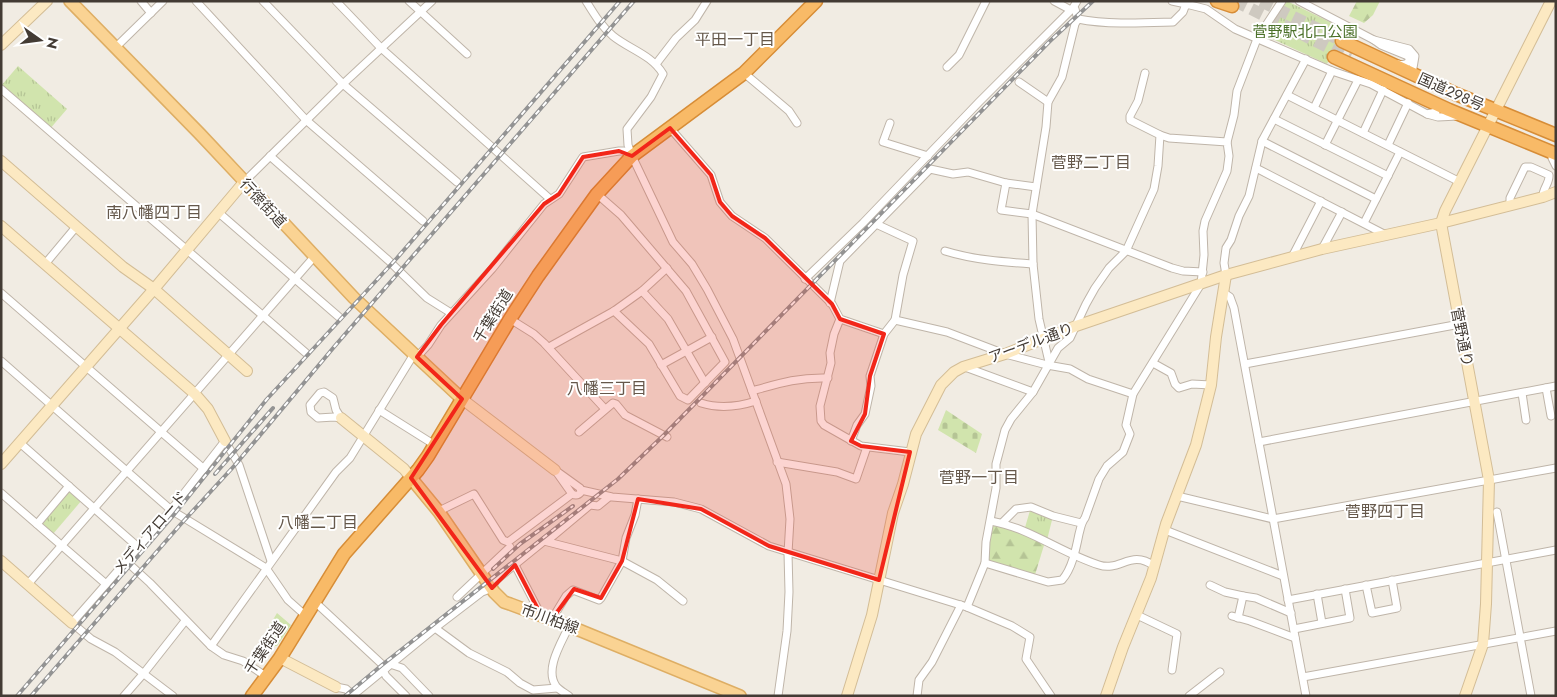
<svg xmlns="http://www.w3.org/2000/svg" width="1557" height="697" font-family="Jost,'Noto Sans JP',sans-serif">
<style>
.forest{fill:url(#forest-firs)}
.cemetery{fill:url(#cemetery-stones)}
.park{fill:url(#park-tufts)}
.lines{fill:none;stroke-linecap:round;stroke-linejoin:round}
.highway-tunnel{stroke:#cec9c0;stroke-width:12;stroke-dasharray:12 6;stroke-linecap:butt}
.street-casing{stroke:#bfb5a9;stroke-width:9}
.secondary-casing{stroke:#d3bd96;stroke-width:12}
.primary-casing{stroke:#deae64;stroke-width:14}
.highway-casing{stroke:#d78d37;stroke-width:15}
.street{stroke:#fff;stroke-width:7}
.secondary{stroke:#fce9c2;stroke-width:10}
.primary{stroke:#fad393;stroke-width:11}
.highway{stroke:#f8ba67;stroke-width:12}
.rail-casing{stroke:#939393;stroke-width:4}
.rail{stroke:#fff;stroke-width:2;stroke-dasharray:5.5;stroke-linecap:butt}
.marked{fill:#f22619;fill-opacity:0.2;stroke:#f22619;stroke-width:4;stroke-linejoin:round}
.labels{text-anchor:middle;dominant-baseline:central;stroke-width:4;stroke-linejoin:round;paint-order:stroke}
.park-label{font-size:15px;fill:#4c712a;stroke:#fff}
.street-label{font-size:15px;fill:#433b34;stroke:#fff}
.neighbourhood-label{font-size:16px;fill:#65584b;stroke:#fff}
</style>
<defs>
<pattern id="forest-firs" width="22" height="20" patternUnits="userSpaceOnUse" patternTransform="scale(1.25)"><rect width="22" height="20" fill="#d1e4ad"/><path d="M5 1l3.5 6h-7zM16 11l3.5 6h-7z" fill="#b5c495"/></pattern>
<pattern id="cemetery-stones" width="16" height="16" patternUnits="userSpaceOnUse" patternTransform="scale(1.25)"><rect width="16" height="16" fill="#d1e4ad"/><path d="M2 7V4a2 2 0 0 1 4 0v3zM10 15v-3a2 2 0 0 1 4 0v3z" fill="#b5c495"/></pattern>
<pattern id="park-tufts" width="24" height="20" patternUnits="userSpaceOnUse" patternTransform="scale(1.25)"><rect width="24" height="20" fill="#d1e4ad"/><path d="M3 7l-1-3M5 7V3M7 7l1-3M15 17l-1-3M17 17v-4M19 17l1-3" fill="none" stroke="#b5c495"/></pattern>
</defs>
<rect width="100%" height="100%" fill="#f1ece3"/>
<g class="forest">
<path d="M1357 1H1380L1373 15 1364 23 1349 16Z"/>
<path d="M991 521 1045 542 1034 578 985 563Z"/>
<path d="M277 613 291 625 277 646H275L271 650 261 640Z"/>
</g>
<path class="cemetery" d="M946 410 982 434 976 453 938 430Z"/>
<g class="park">
<path d="M1287 1 1344 29 1327 64 1266 36Z"/>
<path d="M18 66 67 109 49 130 1 86Z"/>
<path d="M70 490 82 500 53 534 41 523Z"/>
<path d="M1031 507 1053 516 1047 540 1024 531Z"/>
</g>
<g class="lines">
<g class="highway-tunnel">
<path d="M1235 1 1350 58"/>
<path d="M1261 1 1342 41"/>
</g>
<g class="street-casing">
<g id="street">
<path d="M141 1 151 13"/>
<path d="M196 1 306 120 423 221"/>
<path d="M263 1 343 84 457 182"/>
<path d="M336 1 381 48 550 199"/>
<path d="M409 1 467 54"/>
<path d="M586 1C594 14 601 26 613 36 629 49 652 55 663 74L651 97 627 129 628 145 632 156 673 242 692 264 707 289 733 339 786 484 790 519 788 553 789 592 787 631 778 696"/>
<path d="M1054 1 1069 9H1075L1078 19"/>
<path d="M1172 1 1186 4 1187 2"/>
<path d="M1299 1 1374 40"/>
<path d="M1078 19C1108 25 1143 23 1173 22L1183 12 1186 4 1206 9 1235 29 1332 71 1371 84 1427 114"/>
<path d="M115 48 163 1"/>
<path d="M656 64 676 38 695 20 707 1"/>
<path d="M1398 64C1403 65 1404 65 1409 62V59L1408 56 1381 45 1374 40 1409 49 1415 56 1412 74"/>
<path d="M947 67 959 55 986 1"/>
<path d="M744 73 789 111 797 123"/>
<path d="M1019 82 1048 102"/>
<path d="M1 89 306 353"/>
<path d="M1287 95 1460 182"/>
<path d="M1436 104V112L1427 114 1438 117 1458 116"/>
<path d="M1314 108 1332 71"/>
<path d="M1274 119 1388 176"/>
<path d="M890 123 883 142 928 156"/>
<path d="M670 128 711 175 720 202 732 216 765 238 832 304 840 319 884 334"/>
<path d="M1363 133 1383 90"/>
<path d="M1262 141 1376 199"/>
<path d="M1227 142 1234 115 1237 91 1257 39 1282 1"/>
<path d="M1325 145 1358 80"/>
<path d="M1388 145 1408 103"/>
<path d="M1554 153 1552 158 1556 166"/>
<path d="M270 156 388 260 427 298 451 313"/>
<path d="M1256 168 1386 235"/>
<path d="M244 182 343 84 432 1"/>
<path d="M1006 183 1001 210 1032 214 1172 268 1183 271 1203 272"/>
<path d="M597 194 621 215 686 291 725 362 688 400 680 396 649 344 614 311"/>
<path d="M1510 205V198L1525 167H1531L1549 175C1550 183 1542 189 1543 197"/>
<path d="M219 213 339 317"/>
<path d="M1364 223 1400 152"/>
<path d="M876 224 913 241 903 275 895 320"/>
<path d="M1322 249 1342 212"/>
<path d="M945 251C974 260 1004 262 1033 264"/>
<path d="M1292 257 1321 201"/>
<path d="M45 264 76 227"/>
<path d="M1226 275 1224 263 1226 248 1231 240 1239 216 1249 196 1262 141 1306 59"/>
<path d="M805 279 863 223 979 102 1073 8 1077 1"/>
<path d="M642 291 668 319 705 383"/>
<path d="M1 293 204 469"/>
<path d="M1224 293 1230 297 1234 308 1306 696"/>
<path d="M830 303 840 261 930 169 953 174 968 172 1006 183 1036 187"/>
<path d="M510 319 534 334 544 343 605 409"/>
<path d="M840 319 834 334 830 353 831 363 820 406 821 421 824 425 861 446 910 452"/>
<path d="M549 347 614 311 642 291 667 268"/>
<path d="M417 357 428 345 441 325 492 269 544 204 559 194 583 157 619 151H624L631 156"/>
<path d="M1 361 171 510 266 568 288 600 306 616"/>
<path d="M1049 362 1039 319 1033 264 1032 214 1046 127 1048 102 1062 77 1075 24 1078 19"/>
<path d="M1153 363 1171 373 1175 384 1179 388 1192 384 1211 385"/>
<path d="M1245 364 1460 324"/>
<path d="M661 365 712 337"/>
<path d="M965 367 1033 392"/>
<path d="M1546 388 1551 416"/>
<path d="M752 391C780 383 799 377 828 378"/>
<path d="M324 392 333 398 336 410 341 418 334 417 318 418 311 412 310 405 320 393Z"/>
<path d="M1522 393 1526 420"/>
<path d="M701 403C720 409 737 407 756 401"/>
<path d="M379 410 430 442"/>
<path d="M579 432 613 403 616 404 625 415 667 437"/>
<path d="M851 441 857 425 865 414 871 386 870 376 884 334 895 320 947 332 1005 354 1047 365 1070 369 1088 379 1133 394"/>
<path d="M1259 442 1556 386"/>
<path d="M20 443 138 547"/>
<path d="M777 462 837 472 856 479 867 447"/>
<path d="M555 470 580 488 581 492C578 496 576 496 572 494Z"/>
<path d="M581 490 612 497 674 502 701 509 769 546 967 607 1012 626 1030 637 1026 659 1051 696"/>
<path d="M1 493 106 584"/>
<path d="M1177 496 1273 519 1556 468"/>
<path d="M439 511 474 494 503 540 508 542 572 494"/>
<path d="M1497 512 1531 696"/>
<path d="M991 521C1030 528 1061 553 1099 565 1120 572 1131 549 1154 566"/>
<path d="M1002 523 1016 509 1031 507 1053 516 1081 523"/>
<path d="M37 524 69 486"/>
<path d="M1165 530 1283 576"/>
<path d="M547 541 590 505 598 506 609 497"/>
<path d="M126 561 150 583 211 646 224 655 243 661 267 677"/>
<path d="M985 563 1048 582 1062 580C1072 569 1076 549 1079 534 1081 527 1081 523 1085 518L1099 479 1107 466 1123 452 1130 434 1126 425 1133 394 1201 284 1204 255 1203 231 1205 221 1227 171 1229 156 1227 142 1169 138 1160 135"/>
<path d="M515 565 541 615"/>
<path d="M28 584 314 257"/>
<path d="M1210 585 1225 592 1243 596"/>
<path d="M1366 585 1372 613 1397 608 1392 580"/>
<path d="M1317 594 1322 623"/>
<path d="M457 597 510 547"/>
<path d="M1288 600 1556 550"/>
<path d="M315 602 386 668"/>
<path d="M967 607 985 563 986 542 996 488V464L1005 430 1011 419 1033 392 1058 348 1070 338 1086 304 1095 288 1109 268 1126 251 1154 189 1158 166 1160 135 1130 120V116L1138 101 1145 73"/>
<path d="M1137 615 1177 634 1172 670"/>
<path d="M1232 616 1250 621 1295 638"/>
<path d="M1238 618 1243 596 1256 598 1291 613"/>
<path d="M552 619 566 596 573 590 599 600 601 598 622 561 626 538 635 515 638 499"/>
<path d="M435 628 469 653 507 672 520 683 533 690 557 688"/>
<path d="M1294 629 1350 618 1345 589"/>
<path d="M211 646 336 472 350 458 414 354"/>
<path d="M390 664 402 668 429 696"/>
<path d="M383 670 386 676 406 696"/>
<path d="M1303 677 1556 631"/>
<path d="M336 687 346 689 354 696"/>
<path d="M124 696 144 673 185 621"/>
<path d="M173 696 115 652 91 639 72 623 171 510 225 441 239 465 271 561"/>
<path d="M352 696 435 628 482 592 492 588 496 580 544 541 622 561 657 580 683 601"/>
<path d="M569 696C565 693 559 690 556 686 544 669 562 642 569 626"/>
<path d="M917 696 919 680 932 662 961 605"/>
<path d="M1189 696 1220 672"/>
</g>
</g>
<g class="secondary-casing">
<g id="secondary">
<path d="M1 45 47 1"/>
<path d="M1 161 123 267 154 289 247 371"/>
<path d="M1 226 195 394 208 409 225 441"/>
<path d="M462 399 555 470"/>
<path d="M341 418 404 469 411 478"/>
<path d="M1 464 154 289 244 182"/>
<path d="M1 561 72 623"/>
<path d="M280 658 336 687"/>
<path d="M847 696 872 615 893 513 903 484 916 434 941 385 954 372 963 367 1005 354 1076 326 1226 275 1322 249 1441 223 1543 197 1556 192"/>
<path d="M1106 696 1123 647 1151 578 1166 524 1196 445 1211 385 1216 337 1226 275"/>
<path d="M1465 696 1483 644 1486 604 1489 480 1441 223 1445 211 1551 1"/>
</g>
</g>
<g class="primary-casing">
<g id="primary">
<path d="M70 1 200 134 354 298 462 399"/>
<path d="M411 478 439 512 494 592 504 602 510 604 569 626 740 696"/>
</g>
</g>
<g class="highway-casing">
<g id="highway">
<path d="M1217 1 1232 6"/>
<path d="M1342 41 1456 94 1556 135"/>
<path d="M1334 57 1449 110 1556 154"/>
<path d="M252 696 280 658 344 554 418 470 428 456 510 319 538 276 597 194 632 156 744 73 816 1"/>
</g>
</g>
<use href="#street" class="street"/>
<use href="#secondary" class="secondary"/>
<use href="#primary" class="primary"/>
<use href="#highway" class="highway"/>
<g class="rail-casing">
<g id="rail">
<path d="M215 474 273 408"/>
<path d="M493 569 520 544 573 506"/>
<path d="M17 696 172 517 267 399 397 258 620 1"/>
<path d="M31 696 180 525 235 465 334 347 634 1"/>
<path d="M345 696 382 665 618 479 664 435 1050 41 1093 1"/>
</g>
</g>
<use href="#rail" class="rail"/>
</g>
<path class="marked" d="M670 128 711 175 720 202 732 216 765 238 832 304 840 319 884 334 870 376 865 414 851 441 861 446 910 452 879 580 769 546 701 509 638 499 622 561 601 598 574 589 552 619 541 615 515 565 492 588 411 478 462 399 417 357 441 325 544 204 559 194 583 157 619 151 632 156Z"/>
<g class="labels">
<g class="park-label">
<text x="1305" y="32">菅野駅北口公園</text>
</g>
<g class="street-label">
<text transform="translate(1451 92) rotate(24)">国道298号</text>
<text transform="translate(263 203) rotate(47)">行徳街道</text>
<text transform="translate(493 316) rotate(-58)">千葉街道</text>
<text transform="translate(1462 337) rotate(79)">菅野通り</text>
<text transform="translate(1031 343) rotate(-20)">アーデル通り</text>
<text transform="translate(150 533) rotate(-49)">メディアロード</text>
<text transform="translate(550 619) rotate(20)">市川柏線</text>
<text transform="translate(265 648) rotate(-56)">千葉街道</text>
</g>
<g class="neighbourhood-label">
<text x="735" y="39">平田一丁目</text>
<text x="1091" y="162">菅野二丁目</text>
<text x="154" y="212">南八幡四丁目</text>
<text x="607" y="388">八幡三丁目</text>
<text x="979" y="477">菅野一丁目</text>
<text x="1385" y="511">菅野四丁目</text>
<text x="318" y="522">八幡二丁目</text>
</g>
</g>
<rect width="1557" height="697" fill="none" stroke="#433b34" stroke-width="5"/>
<g transform="translate(40 40) rotate(104)" stroke="#ffffff" stroke-width="4" paint-order="stroke">
<path d="M0-4L9 19L0 12L-9 19Z" fill="#433b34"/>
<text y="-8" font-size="14" font-weight="bold" text-anchor="middle" fill="#433b34">N</text>
</g>
</svg>
